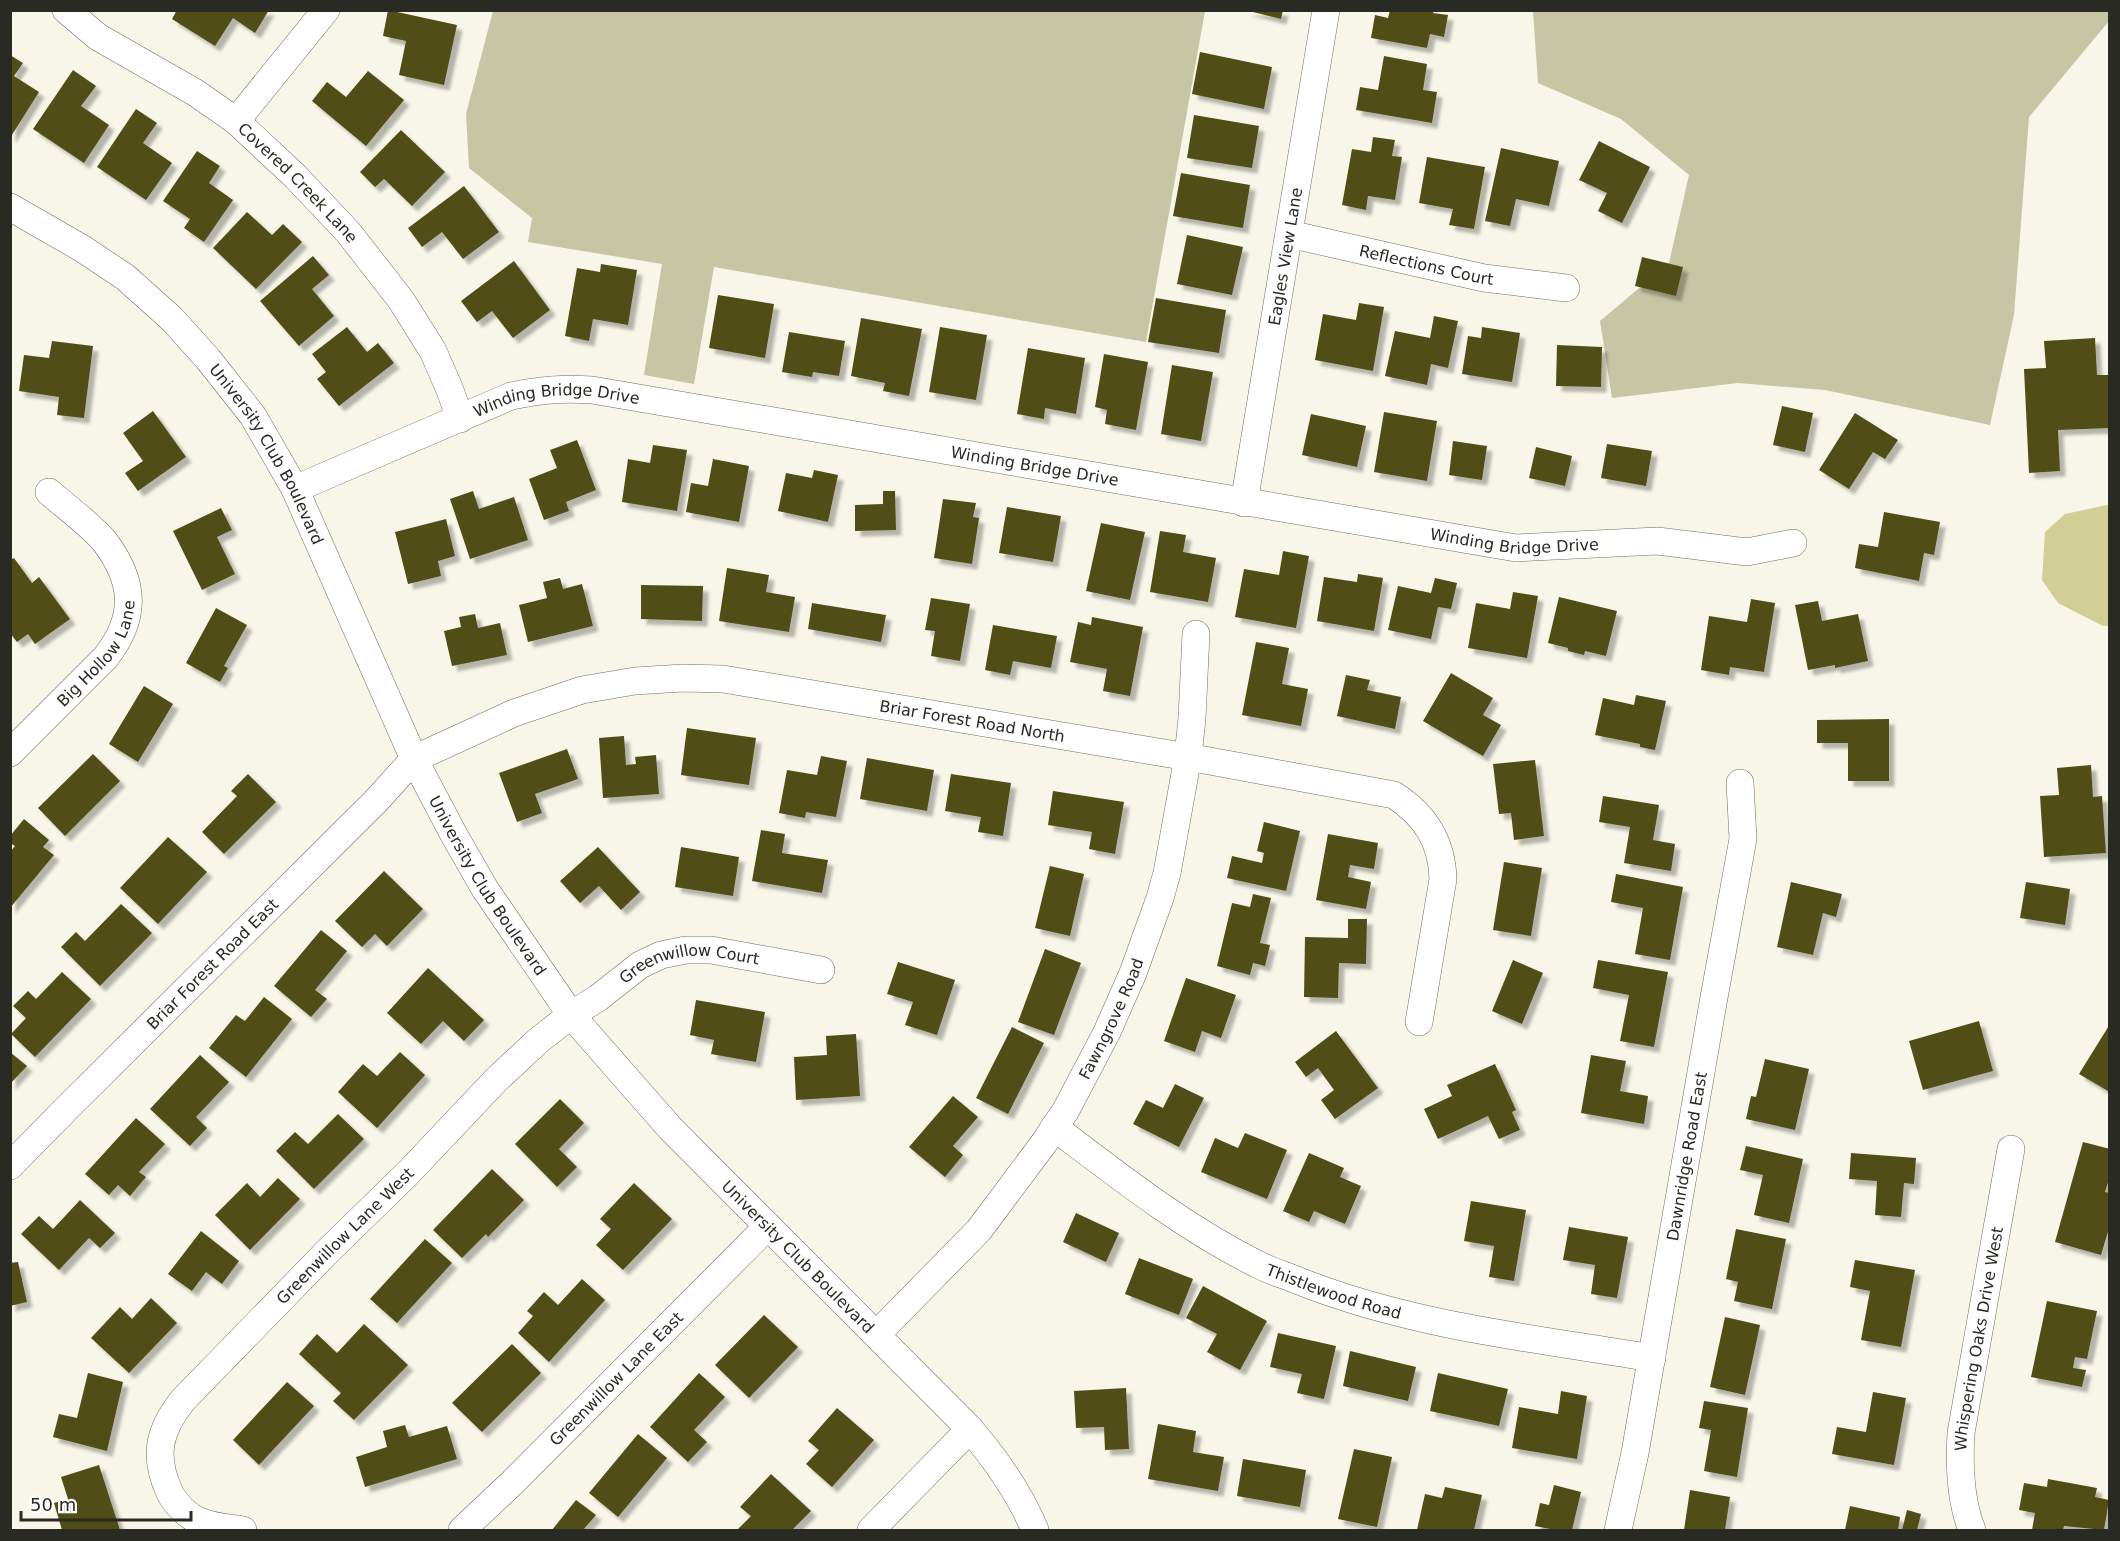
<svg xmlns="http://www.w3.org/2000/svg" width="2120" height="1541" font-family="'DejaVu Sans',sans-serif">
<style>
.green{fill:#c6c5a4}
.water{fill:#d1cf96}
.building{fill:#514e17;filter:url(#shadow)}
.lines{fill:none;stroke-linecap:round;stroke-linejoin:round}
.minor-casing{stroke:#6e6e61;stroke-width:28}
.minor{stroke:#fff;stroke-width:27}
.labels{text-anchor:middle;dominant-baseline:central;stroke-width:6;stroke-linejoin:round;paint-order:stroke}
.street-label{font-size:16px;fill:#2a2a25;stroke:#fff}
</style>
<defs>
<filter id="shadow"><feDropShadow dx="5.5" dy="5.5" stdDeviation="1.5" flood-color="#0004"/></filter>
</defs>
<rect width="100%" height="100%" fill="#f7f6e8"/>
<g class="green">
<path d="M493 11H1205L1146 342 714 267 694 384 644 375 662 264 528 242 532 218 469 168 466 114Z"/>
<path d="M1533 11H2109V21L2029 117 2014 315 1990 425 1825 390 1738 383 1612 398 1600 321 1669 263 1689 175 1621 119 1538 83Z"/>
</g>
<path class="water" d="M2107 505 2110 506 2109 626H2103L2058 603 2042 580 2045 532 2065 514Z"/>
<g class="building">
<path d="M177 10H269L255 33 233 18 215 46 172 19Z"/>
<path d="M388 10 457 25 444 85 399 75 406 41 383 36Z"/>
<path d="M1245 10H1283L1281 19Z"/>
<path d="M1390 10H1434L1433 13 1448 15 1444 37 1430 34 1427 48 1371 38 1375 15 1388 18Z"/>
<path d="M1200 52 1272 67 1264 109 1192 94Z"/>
<path d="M10 55 23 63 14 76 39 92 10 138Z"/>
<path d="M1384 56 1427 64 1423 90 1437 92 1432 123 1356 110 1360 87 1378 90Z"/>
<path d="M73 70 96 86 81 106 109 125 84 163 33 129Z"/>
<path d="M368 71 404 100 366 146 312 101 327 82 346 97Z"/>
<path d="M136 109 157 123 143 143 172 163 146 200 97 167Z"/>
<path d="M1194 115 1259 126 1252 168 1187 158Z"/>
<path d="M401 130 445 172 412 206 384 179 375 187 360 172Z"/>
<path d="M1373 137 1395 140 1392 156 1402 157 1395 200 1368 196 1366 210 1342 205 1352 149 1371 152Z"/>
<path d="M1599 141 1650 167 1622 223 1598 211 1607 193 1579 180Z"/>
<path d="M1501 148 1559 161 1549 206 1516 199 1510 226 1485 221Z"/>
<path d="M197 151 220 166 209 183 233 200 204 242 184 228 190 219 163 201Z"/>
<path d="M1427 157 1485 167 1474 229 1449 225 1453 209 1419 203Z"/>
<path d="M1181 173 1250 185 1243 228 1173 216Z"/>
<path d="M464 186 499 232 463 259 442 232 422 247 408 228Z"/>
<path d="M247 212 272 235 283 224 302 242 256 289 213 248Z"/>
<path d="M1187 235 1243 247 1232 295 1177 284Z"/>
<path d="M313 256 329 275 312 289 334 316 299 346 260 301Z"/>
<path d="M1642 257 1683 267 1676 296 1635 286Z"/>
<path d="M514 261 550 310 513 338 492 311 477 322 461 301Z"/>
<path d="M601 264 637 270 628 325 593 319 589 341 565 336 577 268 600 272Z"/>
<path d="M718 295 774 304 765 358 709 348Z"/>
<path d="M1156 298 1226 310 1219 353 1148 342Z"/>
<path d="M1359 303 1384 307 1373 371 1315 360 1323 314 1356 320Z"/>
<path d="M1434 316 1458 321 1448 368 1431 364 1427 385 1385 376 1395 331 1430 338Z"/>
<path d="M861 318 922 329 909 396 883 391 885 383 851 376Z"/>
<path d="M347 327 367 352 378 343 394 363 339 406 317 379 326 372 312 354Z"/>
<path d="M940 327 987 335 976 400 929 392Z"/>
<path d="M1482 327 1520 333 1512 382 1462 374 1468 336 1481 338Z"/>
<path d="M789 332 845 341 839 376 813 372 812 377 782 372Z"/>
<path d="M2095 338 2097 375H2110V428L2058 430 2060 471 2029 473 2024 369 2046 368 2044 341Z"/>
<path d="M52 341 93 346 84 418 57 415 59 397 19 391 24 355 49 358Z"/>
<path d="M1557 345 1602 347 1601 387 1556 386Z"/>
<path d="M1028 348 1085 358 1076 414 1045 408 1044 419 1017 414Z"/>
<path d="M1104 354 1148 362 1136 430 1105 424 1107 410 1095 407Z"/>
<path d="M1172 365 1213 372 1201 441 1161 434Z"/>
<path d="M1782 406 1813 413 1805 452 1773 445Z"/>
<path d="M153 411 186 457 138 491 125 473 143 461 123 433Z"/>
<path d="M1384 412 1437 421 1427 481 1374 472Z"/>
<path d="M1855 413 1898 440 1885 459 1873 452 1849 489 1819 470Z"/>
<path d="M1311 414 1366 426 1357 467 1302 455Z"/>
<path d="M577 440 596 490 566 502 569 511 544 520 529 479 557 468 550 450Z"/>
<path d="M1453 441 1487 446 1482 480 1449 475Z"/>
<path d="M1607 444 1652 451 1646 486 1601 478Z"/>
<path d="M653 445 687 450 677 511 622 502 628 459 650 463Z"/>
<path d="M1536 447 1572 456 1565 486 1529 478Z"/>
<path d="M713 459 749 466 739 522 686 512 691 483 708 486Z"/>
<path d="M814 470 838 475 828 522 778 511 786 473 812 478Z"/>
<path d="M473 491 479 509 514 497 528 540 470 559 450 499Z"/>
<path d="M883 491H895L896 530 855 531V505L883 504Z"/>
<path d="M943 499 976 503 973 517 979 518 972 564 934 558Z"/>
<path d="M1007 507 1061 516 1053 562 999 553Z"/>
<path d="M221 508 232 530 217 537 235 574 202 590 173 531Z"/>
<path d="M1884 512 1940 522 1934 555 1924 553 1919 581 1855 568 1859 544 1878 547Z"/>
<path d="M446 519 455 556 438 561 441 576 408 584 395 532Z"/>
<path d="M1101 523 1145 532 1130 600 1086 591Z"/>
<path d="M1160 531 1186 535 1183 552 1216 558 1208 602 1150 592Z"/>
<path d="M1283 551 1309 556 1296 628 1235 617 1244 569 1279 575Z"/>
<path d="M14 558 32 583 39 577 70 619 35 644 28 634 17 642 10 633V560Z"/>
<path d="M727 568 769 575 766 592 795 597 789 632 719 621Z"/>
<path d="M1358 574 1383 578 1374 631 1317 621 1324 577 1357 582Z"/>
<path d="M560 578 563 589 582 584 593 626 528 642 519 605 547 598 543 582Z"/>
<path d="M1435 578 1457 583 1451 609 1438 607 1431 639 1388 630 1398 586 1431 593Z"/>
<path d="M641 585 703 586 702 621 641 619Z"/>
<path d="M1513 592 1538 596 1527 658 1468 648 1476 603 1510 609Z"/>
<path d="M1559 597 1617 611 1606 656 1585 651 1584 655 1568 651V648L1548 643Z"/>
<path d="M931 598 970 604 960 661 931 656 935 631 925 630Z"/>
<path d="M1751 599 1775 603 1764 672 1730 667 1729 675 1701 670 1709 616 1747 622Z"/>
<path d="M1818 601 1822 621 1858 614 1868 661 1835 668V665L1808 670 1795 605Z"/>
<path d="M812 603 886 615 881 642 808 629Z"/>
<path d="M216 608 247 625 224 666 228 668 220 682 186 663Z"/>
<path d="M475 614 478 628 500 623 507 655 452 666 444 631 461 627 459 617Z"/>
<path d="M1092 617 1143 627 1130 696 1103 691 1107 669 1070 662 1078 622 1091 625Z"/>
<path d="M993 625 1057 636 1051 668 1013 661 1010 675 985 670Z"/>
<path d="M1256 642 1289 648 1282 684 1308 689 1301 726 1242 715Z"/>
<path d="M1451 673 1493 698 1483 715 1501 725 1483 756 1423 721Z"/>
<path d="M1346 675 1370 680 1367 690 1401 697 1395 729 1337 716Z"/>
<path d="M144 686 173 704 138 762 109 744Z"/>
<path d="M1636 695 1666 701 1655 750 1640 747V744L1595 735 1603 698 1634 705Z"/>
<path d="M1889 719V781H1848V743H1817V720Z"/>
<path d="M687 728 756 738 749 785 681 775Z"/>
<path d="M624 736 626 765 636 764 635 757 656 755 659 794 603 798 599 738Z"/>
<path d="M567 749 578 779 535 794 542 813 517 822 499 773Z"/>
<path d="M93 754 120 781 65 836 38 808Z"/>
<path d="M821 756 847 761 836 817 806 812 805 818 779 813 787 770 817 775Z"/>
<path d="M867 758 934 770 927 811 860 799Z"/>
<path d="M1535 760 1544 836 1514 840 1511 813 1499 814 1493 764Z"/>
<path d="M2091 765 2093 797 2102 796 2106 853 2044 857 2040 796 2059 795 2057 768Z"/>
<path d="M248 774 276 802 224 854 202 832 237 796 231 791Z"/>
<path d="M951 774 1011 783 1003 836 978 832 981 817 945 811Z"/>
<path d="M1053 791 1124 802 1115 854 1089 849 1092 832 1048 825Z"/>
<path d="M1603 796 1659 805 1653 840 1675 844 1671 871 1624 863 1630 827 1599 822Z"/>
<path d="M24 819 49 840 43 847 54 855 10 908V852L15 846 10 843V836Z"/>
<path d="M1264 822 1300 831 1286 891 1227 878 1232 856 1262 863 1264 853 1257 851Z"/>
<path d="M761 830 785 834 782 853 828 860 822 893 752 881Z"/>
<path d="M1328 834 1378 843 1374 869 1350 865 1348 877 1371 882 1366 909 1316 900Z"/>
<path d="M168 837 207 872 158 924 120 888Z"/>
<path d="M598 847 640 892 621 910 599 886 580 903 560 881Z"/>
<path d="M681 847 739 857 733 896 675 887Z"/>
<path d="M1504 862 1542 868 1531 936 1493 930Z"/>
<path d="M1050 866 1084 874 1070 936 1035 928Z"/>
<path d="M384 871 423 909 387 946 375 934 362 947 335 921Z"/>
<path d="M1616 874 1683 887 1670 960 1635 954 1643 908 1611 902Z"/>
<path d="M1791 882 1842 894 1836 917 1823 913 1813 955 1777 947Z"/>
<path d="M2026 882 2070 889 2065 925 2020 918Z"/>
<path d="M1253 894 1271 898 1260 943 1270 945 1265 966 1253 963 1250 975 1217 966 1232 903 1250 907Z"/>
<path d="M121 904 152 933 100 986 61 947 76 932 85 941Z"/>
<path d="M1348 919H1367L1366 964 1339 963 1338 998 1304 997 1305 937 1348 938Z"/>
<path d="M321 930 347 951 315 990 327 999 311 1017 274 986Z"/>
<path d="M1045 949 1081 963 1054 1035 1018 1022Z"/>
<path d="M1513 960 1543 973 1522 1024 1492 1011Z"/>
<path d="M1598 960 1668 972 1654 1047 1620 1041 1629 995 1593 988Z"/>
<path d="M898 962 955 980 937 1035 905 1025 913 1002 887 994Z"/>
<path d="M428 968 484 1020 464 1041 443 1021 421 1044 387 1013Z"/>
<path d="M62 972 91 999 35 1057 11 1034 26 1018 13 1006 28 991 36 999Z"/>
<path d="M1186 978 1236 995 1221 1038 1202 1031 1195 1052 1164 1041Z"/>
<path d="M264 997 292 1019 246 1077 209 1048 236 1015 245 1021Z"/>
<path d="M696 1000 765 1012 756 1062 711 1054 714 1040 690 1035Z"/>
<path d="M1979 1021 1993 1071 1923 1090 1909 1041Z"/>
<path d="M2110 1024V1089L2108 1091 2079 1074Z"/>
<path d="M1012 1027 1044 1043 1008 1114 976 1098Z"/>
<path d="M1336 1031 1378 1088 1335 1119 1321 1100 1334 1090 1318 1068 1306 1077 1295 1062Z"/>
<path d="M856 1034 860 1096 796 1100 794 1057 827 1055 826 1036Z"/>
<path d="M10 1052 27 1066 10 1084Z"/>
<path d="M400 1052 425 1075 377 1128 338 1092 363 1064 377 1076Z"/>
<path d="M200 1055 229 1082 196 1117 207 1128 190 1146 150 1109Z"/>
<path d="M1591 1055 1626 1061 1620 1091 1648 1096 1644 1124 1581 1113Z"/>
<path d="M1765 1059 1809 1069 1795 1130 1746 1119 1751 1096 1756 1097Z"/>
<path d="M1495 1064 1516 1110 1512 1112 1520 1130 1499 1139 1488 1116 1438 1139 1424 1109 1452 1096 1447 1085Z"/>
<path d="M1175 1084 1204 1098 1179 1147 1133 1124 1146 1100 1163 1108Z"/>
<path d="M953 1096 978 1117 953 1146 963 1155 945 1177 909 1147Z"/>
<path d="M560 1099 584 1123 559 1149 577 1167 557 1187 515 1144Z"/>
<path d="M338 1114 364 1139 314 1189 276 1151 295 1132 308 1144Z"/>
<path d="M136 1118 165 1144 139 1172 146 1177 130 1196 118 1185 109 1195 85 1174Z"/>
<path d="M1245 1133 1287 1150 1267 1199 1201 1172 1215 1138 1238 1148Z"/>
<path d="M2083 1142 2110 1149V1176L2105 1192 2110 1193V1225L2101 1255 2055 1242Z"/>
<path d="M1746 1146 1803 1159 1789 1223 1754 1215 1763 1175 1740 1170Z"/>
<path d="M1309 1153 1344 1168 1340 1177 1361 1186 1345 1224 1314 1211 1309 1222 1283 1211Z"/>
<path d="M1851 1153 1916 1158 1914 1184 1904 1183 1901 1217 1875 1215 1877 1181 1849 1179Z"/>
<path d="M492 1169 524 1200 488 1237 486 1234 462 1258 433 1230Z"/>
<path d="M278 1178 300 1199 250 1250 215 1215 247 1183 260 1197Z"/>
<path d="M634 1183 672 1219 623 1270 596 1245 611 1229 600 1219Z"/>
<path d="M80 1200 115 1233 100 1248 89 1238 59 1270 21 1234 39 1216 53 1229Z"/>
<path d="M1471 1201 1526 1210 1514 1281 1489 1277 1494 1246 1464 1241Z"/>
<path d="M1076 1213 1119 1233 1106 1262 1063 1242Z"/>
<path d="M1569 1227 1628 1237 1617 1298 1591 1294 1595 1265 1563 1260Z"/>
<path d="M1736 1229 1786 1239 1772 1309 1734 1301 1738 1282 1726 1279Z"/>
<path d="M201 1231 239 1261 222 1284 206 1272 192 1291 168 1274Z"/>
<path d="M425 1239 452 1263 397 1323 370 1299Z"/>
<path d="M1139 1258 1193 1279 1179 1315 1125 1294Z"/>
<path d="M1855 1260 1915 1270 1901 1347 1861 1340 1870 1291 1850 1287Z"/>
<path d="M18 1262 27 1302 10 1306V1263Z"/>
<path d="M582 1279 605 1300 549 1362 518 1333 533 1316 527 1311 544 1292 558 1305Z"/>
<path d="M1203 1286 1267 1321 1240 1370 1207 1352 1217 1334 1186 1318Z"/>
<path d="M151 1298 177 1323 129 1373 91 1338 120 1307 132 1319Z"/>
<path d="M2047 1301 2097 1311 2087 1359 2075 1357 2073 1368 2086 1370 2082 1387 2031 1377Z"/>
<path d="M764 1315 798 1347 749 1398 715 1365Z"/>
<path d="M1725 1317 1760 1325 1745 1395 1710 1387Z"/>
<path d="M364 1324 408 1365 354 1420 333 1401 341 1393 299 1354 317 1334 337 1353Z"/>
<path d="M1278 1333 1336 1346 1324 1399 1297 1393 1302 1374 1270 1367Z"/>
<path d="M512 1344 541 1373 482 1432 452 1403Z"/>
<path d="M1350 1351 1416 1367 1408 1401 1343 1386Z"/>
<path d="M88 1373 123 1382 107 1451 53 1437 59 1414 77 1418Z"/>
<path d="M699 1373 725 1397 694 1430 707 1442 688 1462 650 1427Z"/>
<path d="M1438 1373 1508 1389 1499 1426 1430 1411Z"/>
<path d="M287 1382 314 1406 259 1465 233 1440Z"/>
<path d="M1126 1388 1129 1449 1105 1450 1104 1427 1076 1428 1074 1391Z"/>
<path d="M1561 1391 1587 1396 1577 1459 1512 1448 1519 1407 1558 1414Z"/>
<path d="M1873 1392 1906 1398 1894 1465 1832 1454 1837 1427 1866 1432Z"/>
<path d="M1704 1401 1748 1408 1737 1477 1704 1471 1711 1430 1699 1428Z"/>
<path d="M837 1408 874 1440 832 1487 806 1464 819 1450 808 1441Z"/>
<path d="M1158 1424 1196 1431 1193 1452 1224 1457 1218 1491 1148 1479Z"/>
<path d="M405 1425 409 1437 447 1426 457 1459 365 1487 356 1457 387 1447 383 1431Z"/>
<path d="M638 1434 667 1458 618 1517 589 1493Z"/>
<path d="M1354 1449 1392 1457 1377 1527 1338 1519Z"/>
<path d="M1243 1459 1306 1470 1300 1507 1237 1496Z"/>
<path d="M99 1465 120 1530H62L54 1503 68 1499 61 1477Z"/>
<path d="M771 1474 811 1511 792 1530H737L751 1516 740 1507Z"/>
<path d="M2048 1479 2097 1488 2095 1497 2109 1500 2104 1530 2064 1526 2063 1530H2032L2035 1513 2019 1510 2024 1483 2047 1487Z"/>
<path d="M1554 1485 1581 1492 1572 1530H1555L1535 1526 1540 1503 1549 1505Z"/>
<path d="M1445 1487 1482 1495 1474 1530H1417L1425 1494 1442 1498Z"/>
<path d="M1690 1490 1730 1497 1725 1530H1684Z"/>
<path d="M576 1500 596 1515 583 1530H552Z"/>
<path d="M1850 1506 1900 1517 1898 1530H1845Z"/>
<path d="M1907 1510 1921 1514 1917 1530H1902Z"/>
</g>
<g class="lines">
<g class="minor-casing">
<g id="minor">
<path id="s1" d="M66 10 98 37 196 93 236 121 295 176 348 232 401 300 433 351 450 390 460 419"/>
<path d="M236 121 326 10"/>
<path id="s2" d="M10 207 83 249 125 277 172 319 208 359 253 416 295 489 414 759 454 835 485 889 571 1015 670 1128 970 1429C997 1461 1019 1492 1035 1530"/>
<path id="s3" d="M1289 234 1484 278 1566 288"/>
<path id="s4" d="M295 489 511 396C541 390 561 388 592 390L1516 548 1657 541 1747 552 1793 543"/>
<path id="s5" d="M1244 503 1326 10"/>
<path id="s6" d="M10 753 106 657C137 617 135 582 105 542 93 527 65 506 49 492"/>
<path id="s7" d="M1054 1127C1120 1177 1183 1227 1257 1264 1270 1271 1285 1275 1299 1281 1412 1326 1533 1338 1652 1358"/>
<path id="s8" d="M10 1166 67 1108 375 802 414 759 514 713 582 690 635 681 683 678 723 679 1188 757 1394 795C1425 815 1442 841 1443 879L1419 1022"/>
<path id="s9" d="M877 1334 979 1230 1044 1143 1066 1110 1107 1032 1133 973 1160 898 1167 873 1188 757 1192 718 1196 634"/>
<path id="s10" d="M243 1530C230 1528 215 1527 202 1522 188 1517 175 1504 169 1491 153 1455 159 1430 183 1400L327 1252 409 1172 496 1080 539 1040 571 1015 598 998 640 965 661 955 686 950H711L821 970"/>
<path id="s11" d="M462 1530 513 1482 768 1226"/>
<path d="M871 1530 970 1429"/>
<path id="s12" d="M1618 1530 1635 1453 1713 1003 1743 839 1740 783"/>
<path id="s13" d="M1972 1530C1960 1500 1959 1466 1961 1433L2011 1149"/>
</g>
</g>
<use href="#minor" class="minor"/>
</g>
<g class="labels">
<g class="street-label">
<text stroke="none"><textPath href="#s1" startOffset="291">Covered Creek Lane</textPath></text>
<text stroke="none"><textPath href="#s5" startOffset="250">Eagles View Lane</textPath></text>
<text stroke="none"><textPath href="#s3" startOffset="141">Reflections Court</textPath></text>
<text stroke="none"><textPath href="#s4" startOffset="280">Winding Bridge Drive</textPath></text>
<text stroke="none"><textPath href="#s2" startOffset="364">University Club Boulevard</textPath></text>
<text stroke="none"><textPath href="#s4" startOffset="766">Winding Bridge Drive</textPath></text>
<text stroke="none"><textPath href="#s4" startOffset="1252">Winding Bridge Drive</textPath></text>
<text stroke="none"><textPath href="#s6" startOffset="134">Big Hollow Lane</textPath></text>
<text stroke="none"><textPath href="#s8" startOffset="1150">Briar Forest Road North</textPath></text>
<text stroke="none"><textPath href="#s2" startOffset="850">University Club Boulevard</textPath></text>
<text stroke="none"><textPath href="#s8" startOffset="286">Briar Forest Road East</textPath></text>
<text stroke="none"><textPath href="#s10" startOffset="868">Greenwillow Court</textPath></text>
<text stroke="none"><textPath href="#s9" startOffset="396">Fawngrove Road</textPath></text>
<text stroke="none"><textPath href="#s12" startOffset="380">Dawnridge Road East</textPath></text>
<text stroke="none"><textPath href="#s10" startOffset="417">Greenwillow Lane West</textPath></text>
<text stroke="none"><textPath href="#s2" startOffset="1336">University Club Boulevard</textPath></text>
<text stroke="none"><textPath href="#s7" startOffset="327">Thistlewood Road</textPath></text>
<text stroke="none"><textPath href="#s13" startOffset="194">Whispering Oaks Drive West</textPath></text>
<text stroke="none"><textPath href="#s11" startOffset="216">Greenwillow Lane East</textPath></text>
</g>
</g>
<rect width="2120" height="1541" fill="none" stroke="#2a2a25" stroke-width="24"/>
<path d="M21 1511v9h170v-9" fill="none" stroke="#2a2a25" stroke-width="3"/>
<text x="30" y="1511" font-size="18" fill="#2a2a25" stroke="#ffffff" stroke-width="4.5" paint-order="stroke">50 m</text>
</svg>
